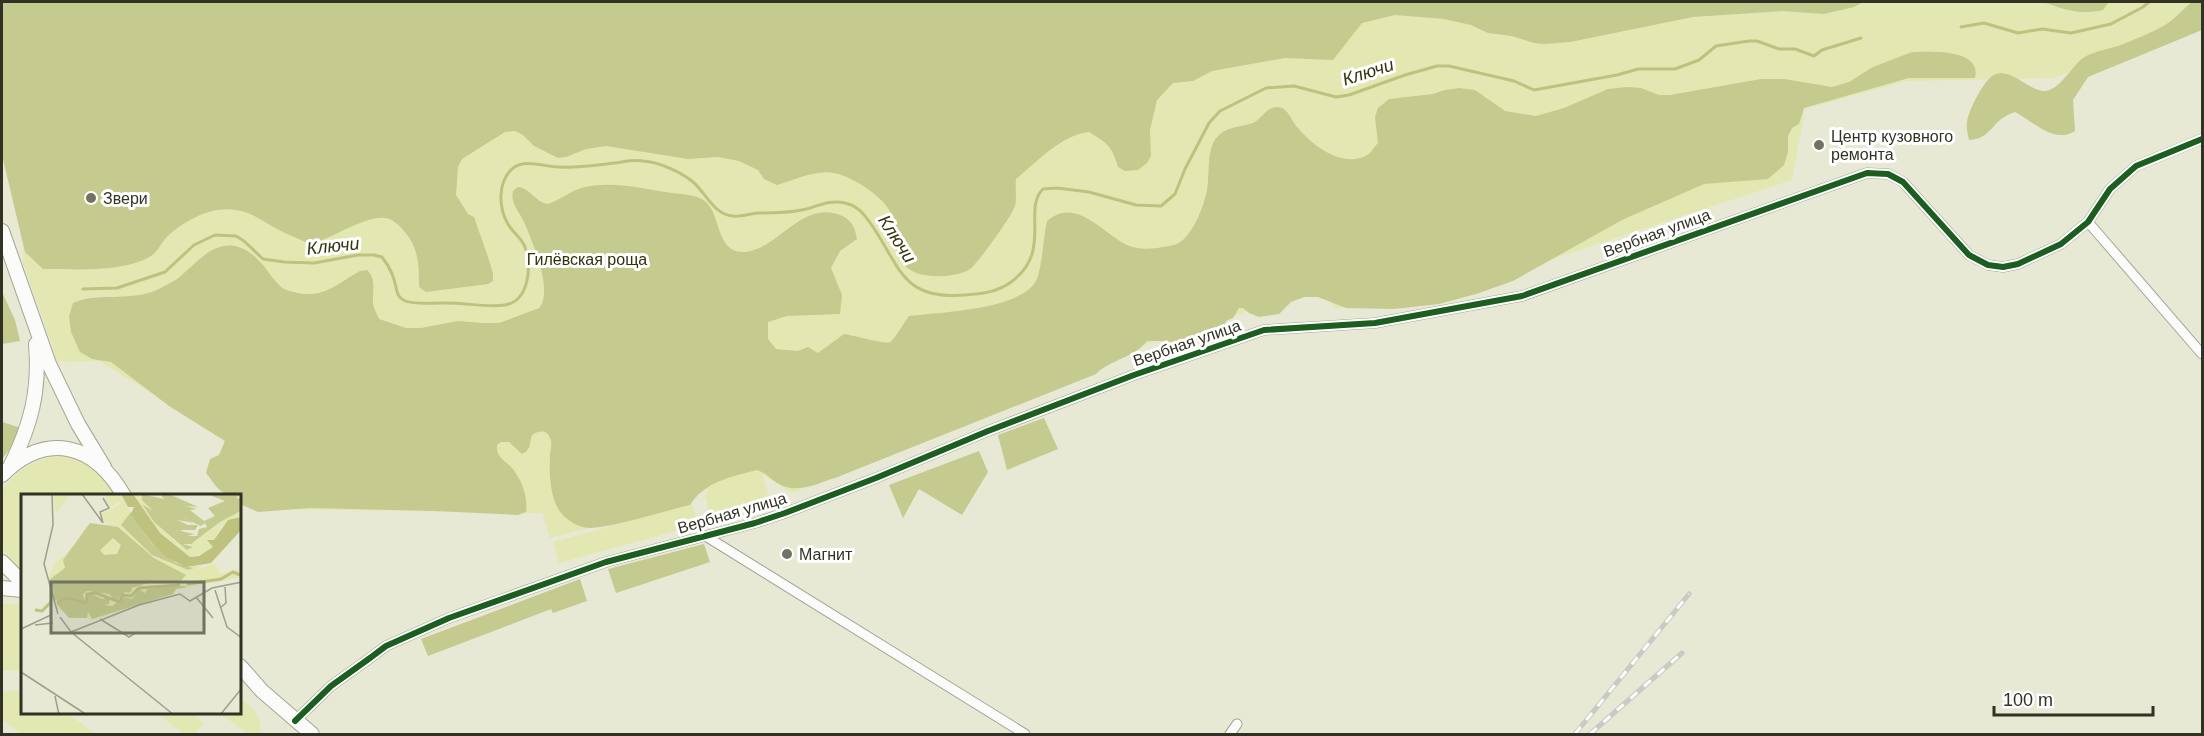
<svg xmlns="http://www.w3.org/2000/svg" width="2204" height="736" font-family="Arial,sans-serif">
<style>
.green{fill:#e3e8b2}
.forest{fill:#c5ca8f}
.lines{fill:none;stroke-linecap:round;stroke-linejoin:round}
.stream{stroke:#bec27e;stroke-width:3}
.street-casing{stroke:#a4a696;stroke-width:11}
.secondary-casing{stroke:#a4a696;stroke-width:16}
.street{stroke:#fbfcf9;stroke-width:9}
.secondary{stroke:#fbfcf9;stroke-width:14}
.rail-casing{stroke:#c9cac4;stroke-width:5}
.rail{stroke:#fff;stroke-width:3;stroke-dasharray:9;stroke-linecap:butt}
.cycleway-casing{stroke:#fff;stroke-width:10}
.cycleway{stroke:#1b5e20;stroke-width:6}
.poi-dot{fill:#717262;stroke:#fff;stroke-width:2}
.labels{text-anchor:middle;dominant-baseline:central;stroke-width:6;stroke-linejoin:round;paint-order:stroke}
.poi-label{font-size:16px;fill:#313224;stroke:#fff;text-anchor:start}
.street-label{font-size:16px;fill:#313224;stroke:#fff}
.park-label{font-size:16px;fill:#30320b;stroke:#fff}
.water-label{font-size:18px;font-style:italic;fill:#353711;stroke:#fff}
.inset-river{fill:none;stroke:#bec27e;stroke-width:3}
.inset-road{fill:none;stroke:#9ea08e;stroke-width:1.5}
.view{fill:#717262;fill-opacity:0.15;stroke:#717262;stroke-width:3}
.inset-edge{fill:none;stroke:#313224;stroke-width:3}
</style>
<rect width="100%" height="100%" fill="#e7e9d4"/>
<g class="green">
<path d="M2 2H2202V20L2054 78 1906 81 1805 109 1792 180 1434 298 1335 308 1319 288 1113 355 792 493 762 474 768 493 767 499 717 516 709 511 705 496 709 488 681 504 550 538 542 513 274 509 227 439 99 361 58 362 23 263V237Z"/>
<path d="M59 456C85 460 104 472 115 496H22V571L10 560 2 547V491C16 471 35 458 59 456Z"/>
<path d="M692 504 698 525 559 563 553 542Z"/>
<path d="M2 604H22V670L2 671Z"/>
<path d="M12 690 22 691V714H68L96 734H21L2 719V693Z"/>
<path d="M240 698C257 711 259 713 261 734H248L221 714H240Z"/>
<path d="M158 714H192L204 723 194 734H184Z"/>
</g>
<g class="forest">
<path d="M2 2H1863L1854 7 1824 14 1782 11 1693 17 1570 42 1545 44 1534 43 1512 36 1488 33 1471 25 1444 19 1395 15 1362 23 1333 60 1285 58 1212 71 1193 81 1173 83 1157 100 1150 130 1151 156 1147 163 1138 170 1125 171 1118 167C1112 146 1107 143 1089 132 1061 135 1037 162 1016 179 1015 187 1017 198 1015 206 1012 216 978 263 970 269 957 278 922 279 909 269 891 257 896 237 893 219 890 200 852 176 834 173 816 169 794 180 777 185L764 179 758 170 739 161 718 157 688 159 606 146 586 149 566 157 558 158 534 146 523 135 515 131 505 132 462 159 458 167 456 195 468 214 474 217 489 260 493 274V281L488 284 426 292 419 287C419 266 419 248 404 231 399 225 393 219 385 218 366 215 331 239 311 244 301 240 291 236 281 231 266 224 253 212 236 210 211 206 183 221 166 238 161 244 157 252 151 256 123 273 75 269 43 269L25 252 2 155Z"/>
<path d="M2043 2H2109L2103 10C2079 15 2066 10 2043 2Z"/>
<path d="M2192 2H2202V30L2088 77 2073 100 2075 131C2054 144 2035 123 2015 112 1990 120 1993 139 1969 140 1968 134 1966 128 1967 122 1968 112 1984 79 1994 75 2011 67 2028 91 2045 91 2060 90 2071 67 2083 58 2095 50 2113 49 2126 43 2140 37 2156 31 2168 23 2177 17 2184 8 2192 2Z"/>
<path d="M1912 52C1930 52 1982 48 1975 78H1909L1804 108 1799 124 1792 128 1788 136V152L1784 165 1768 179 1704 184 1622 220 1513 281 1476 294 1439 304 1394 309 1346 308 1318 297H1304L1291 302 1279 314 1259 317 1249 313 1243 308H1239L1233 318 1226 321 1224 330 1175 348 1162 341H1147C1134 358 1111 359 1096 374L835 478C821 482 801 492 786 487 775 484 768 474 757 470 731 477 705 481 690 505 660 512 620 526 590 528 580 528 569 522 562 514 550 502 549 473 550 456 550 450 553 444 550 438 547 429 538 431 532 435 529 444 531 450 522 454L509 442H501L497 445C496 458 505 460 512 468 522 480 528 497 526 512L518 515 434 511 310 508 258 512 240 504V496C220 496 217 487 206 473L210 459 219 455 225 441 169 406 111 362 92 359 80 352 71 332 69 316 73 303C96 292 130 302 157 290 164 286 171 283 177 279 194 266 211 242 234 246 247 248 256 257 264 266 269 273 275 281 281 287 285 290 289 291 294 292 322 300 337 284 360 271L367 270C377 279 372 292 373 304 374 309 377 314 379 319L406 328H421L458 321 483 323H499L539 308C554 291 532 241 524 222 519 211 510 203 513 191L518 187C530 188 535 202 548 204 561 200 571 190 585 187 613 181 639 188 666 192 680 195 695 193 706 202 721 215 716 254 745 252 778 249 802 200 840 215 851 219 855 227 857 239L840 251 831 268 842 295 840 314 787 316 768 322V339L776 349 798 351 808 347 818 353 844 334C852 335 886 345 890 342 895 339 905 321 909 316 939 312 1029 310 1038 276 1043 258 1043 239 1047 221 1076 196 1102 233 1127 245 1137 250 1152 249 1163 247 1170 246 1178 245 1184 239 1195 228 1204 206 1207 190 1210 175 1206 150 1217 137 1226 127 1238 127 1250 124 1261 121 1265 108 1276 107 1288 106 1291 121 1298 128 1313 146 1344 170 1369 154 1372 151 1375 146 1378 143L1375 117 1378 108 1389 99 1433 94 1445 90 1459 88 1475 90 1505 111 1536 116 1564 108 1608 89 1627 87 1641 88 1659 95H1670L1761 79H1784L1832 87 1849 82 1873 67Z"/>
<path d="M2 292 15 320 20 341 2 344Z"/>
<path d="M1044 418 1058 449 1007 470 998 435Z"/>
<path d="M2 422 21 428 13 445 2 459Z"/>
<path d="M979 451 988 472 962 515 919 489 903 518 889 485Z"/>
<path d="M704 544 710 562 616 593 608 569Z"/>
<path d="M580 579 587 601 553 613 551 609 428 656 421 639Z"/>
</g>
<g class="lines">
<g class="stream">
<path d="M1961 27 1984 23 2018 33 2042 29 2071 33 2111 24 2143 7 2149 2"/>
<path d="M83 289 117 288 165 272 194 245 215 235 236 236 244 241 263 259 284 262 314 263 358 255H374L382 257C410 292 377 306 441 303 461 302 487 308 505 305 529 301 532 267 525 247 522 238 512 232 508 224 498 207 498 182 512 169 523 158 545 167 559 167 575 168 598 165 614 163 623 162 633 159 643 161 659 162 681 172 693 182 706 193 714 215 733 216 741 217 749 214 758 213 773 213 787 213 802 210 816 207 830 199 845 203 858 206 864 214 871 224 901 267 901 300 965 295 981 294 998 292 1011 282 1053 252 1022 209 1043 189L1057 188 1089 192 1136 205 1161 206 1175 194 1185 169 1209 123 1220 111 1266 88 1294 86 1336 97 1349 95 1405 75 1437 66H1449L1514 81 1534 90 1617 75 1638 69H1675L1699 60 1716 46 1749 41H1757L1779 49H1795L1814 56 1822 50 1861 38"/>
</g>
<g class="street-casing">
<g id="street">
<path d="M2088 222 2202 354"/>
<path d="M704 535 1025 734"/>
<path d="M295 721 331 686 370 658 386 646 449 618 606 562 755 523 785 513 876 478 988 431 1134 375 1264 330 1375 323 1522 296 1867 173 1888 174 1903 182 1969 255 1988 265 2003 267 2018 264 2061 244 2088 222 2110 189 2136 166 2202 139"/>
<path d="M1230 734 1237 724"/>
</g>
</g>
<g class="secondary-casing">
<g id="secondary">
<path d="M2 231 49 364 78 424 104 467"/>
<path d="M10 467C31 425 40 391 36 344"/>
<path d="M2 475C46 431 94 443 124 496"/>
<path d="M2 562 22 582"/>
<path d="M2 588 22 590"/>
<path d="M240 666 262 691 312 734"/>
</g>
</g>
<use href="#street" class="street"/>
<use href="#secondary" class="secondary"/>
<g class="rail-casing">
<g id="rail">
<path d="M1575 734 1689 594"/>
<path d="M1590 734 1682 653"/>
</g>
</g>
<use href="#rail" class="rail"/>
<g class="cycleway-casing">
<path id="cycleway" d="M295 721 331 686 370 658 386 646 449 618 606 562 755 523 785 513 876 478 988 431 1134 375 1264 330 1375 323 1522 296 1867 173 1888 174 1903 182 1969 255 1988 265 2003 267 2018 264 2061 244 2088 222 2110 189 2136 166 2202 139"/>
</g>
<use href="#cycleway" class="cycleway"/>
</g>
<g class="poi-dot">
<circle cx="1819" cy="145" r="6"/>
<circle cx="91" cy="198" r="6"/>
<circle cx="787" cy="554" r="6"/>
</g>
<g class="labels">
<g class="poi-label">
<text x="1831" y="136">Центр кузовного<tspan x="1831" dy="18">ремонта</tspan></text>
<text x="103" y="198">Звери</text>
<text x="799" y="554">Магнит</text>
</g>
<g class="street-label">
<text transform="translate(1657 233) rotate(-20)">Вербная улица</text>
<text transform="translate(1187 343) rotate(-19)">Вербная улица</text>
<text transform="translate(732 513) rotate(-16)">Вербная улица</text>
</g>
<g class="park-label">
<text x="587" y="259">Гилёвская роща</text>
</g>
<g class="water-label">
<text transform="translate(1368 72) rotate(-18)">Ключи</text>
<text transform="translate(897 239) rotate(57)">Ключи</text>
<text transform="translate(333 246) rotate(-6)">Ключи</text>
</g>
</g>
<g transform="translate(21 494)">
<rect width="220" height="220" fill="#e7e9d4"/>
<path d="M32 0H49L35 19ZM83 0H99L123 41 181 74 194 69 199 80 220 75V79L212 77 196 86 211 79 220 83 155 96 154 101 69 127 67 124 49 123 34 113 27 86 32 72 53 52 65 32 100 29 82 28 80 20 100 10 99 7 90 13ZM112 0H121L132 17 122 12 133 28 166 56 172 53 161 49 169 51 209 21 220 17V23L201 31 193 46H186L193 52 186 58 169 63 139 39Z" fill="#e3e8b2"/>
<path d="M121 0 143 5 139 0H148L177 13 164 12 176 15 169 16 183 27 194 22 187 14 204 7 186 0H220L215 4 220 5V17L199 28 170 50H162L172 53 166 56 133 28 121 10 132 17 121 6ZM151 19 180 32 184 29 186 33 178 35 176 42H166L174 40 163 38 159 36H174L177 31H167L156 26 174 29ZM110 18 130 49 155 69 172 74 193 67 167 76 131 61 100 31ZM69 29 97 33 133 64 165 81 158 89H127L111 94 109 99 104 98 95 107 88 100 66 97 62 100 64 108 46 103 33 107 28 86 44 74 42 66ZM92 44 100 51 96 60 83 61 79 56ZM162 92 167 93 155 95 152 100 71 125 67 118 66 124H48L35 109 46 105 65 110 66 101H73L81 105 89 103 88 110 83 111 91 112 103 103 111 105 118 95 124 99 126 95Z" fill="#c5ca8f" fill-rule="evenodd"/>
<path d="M100 0H112L139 39 169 63 178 62 192 53 186 46H193L207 26 220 23V36L190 69 165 73 145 63 130 48 110 20 113 13H107Z" fill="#bec27e"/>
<path class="inset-river" d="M166 90 200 85 212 78 219 81M36 108 45 104 65 109 66 100 75 99 98 108 102 101 110 102 118 94 159 91M14 116 21 117 30 108"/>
<path class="inset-road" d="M31 0 32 31 23 70 37 120M61 0 82 29M82 29 79 18 88 14 82 4M194 96 206 133 221 144M175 103 192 124M199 114 205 109 204 93M39 123 50 138 153 221M79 125 108 143 116 138M14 131 32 129M0 135 30 121M50 138 118 111 159 100 169 107 191 94 221 88M0 178 66 221M34 202 38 221M199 221 221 194"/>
<path class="view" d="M30 88H183V139H30Z"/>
<rect width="220" height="220" class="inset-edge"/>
</g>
<rect width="2204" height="736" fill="none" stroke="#313224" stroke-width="6"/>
<path d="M1994 706v9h159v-9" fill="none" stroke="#313224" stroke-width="3"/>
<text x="2003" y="706" font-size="18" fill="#313224" stroke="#ffffff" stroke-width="4.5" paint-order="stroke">100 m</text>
</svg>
